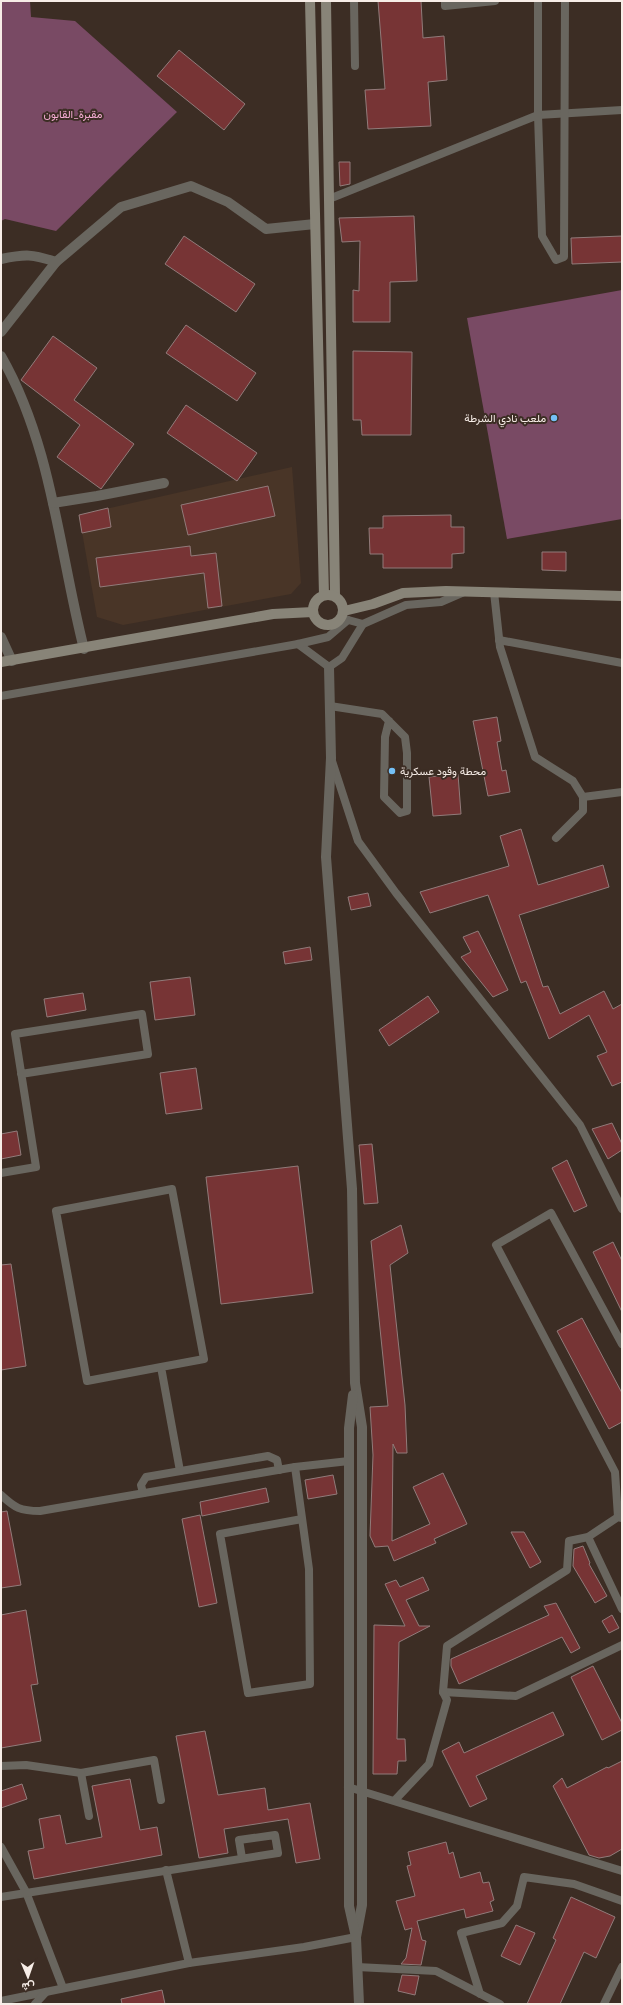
<svg xmlns="http://www.w3.org/2000/svg" width="623" height="2005" font-family="Raleway,Vazirmatn,sans-serif">
<style>
.built{fill:#493527}
.green{fill:#794a64}
.building{fill:#773435;stroke:#917b7a}
.lines{fill:none;stroke-linecap:round;stroke-linejoin:round}
.service{stroke:#69665f;stroke-width:8}
.minor{stroke:#69665f;stroke-width:10}
.tertiary{stroke:#69665f;stroke-width:10}
.secondary{stroke:#888478;stroke-width:10}
.poi-dot{fill:#74c0f6;stroke:#3c2d24;stroke-width:1.5}
.labels{text-anchor:middle;dominant-baseline:central;stroke-width:4;stroke-linejoin:round;paint-order:stroke}
.park-label{font-size:11px;fill:#f8aed6;stroke:#3c2d24}
.poi-label{font-size:11px;fill:#f7ede7;stroke:#3c2d24;text-anchor:end}
</style>
<rect width="100%" height="100%" fill="#3c2d24"/>
<path class="built" d="M292 467 301 583 291 594 123 625 97 617 79 515Z"/>
<g class="green">
<path d="M1 1H30L31 17 75 21 177 112 56 231 5 219 1 221Z"/>
<path d="M622 290V519L507 539 467 318Z"/>
</g>
<g class="building">
<path d="M378 1H421L423 38 444 36 447 80 428 82 431 126 368 129 365 90 385 89Z"/>
<path d="M179 50 245 104 224 130 157 76Z"/>
<path d="M339 162H350V184L340 186Z"/>
<path d="M414 216 417 281 390 282V322H353V290L359 291 360 241 342 242 339 218Z"/>
<path d="M184 236 255 284 236 312 165 264Z"/>
<path d="M622 236V262L572 264 571 238Z"/>
<path d="M186 325 256 373 237 401 166 353Z"/>
<path d="M53 336 97 368 74 400 134 444 101 489 57 457 80 425 21 380Z"/>
<path d="M353 351 412 352 411 435H362L361 420H353Z"/>
<path d="M186 405 257 453 237 481 167 433Z"/>
<path d="M268 486 275 516 188 535 181 505Z"/>
<path d="M108 508 111 527 82 533 79 515Z"/>
<path d="M451 515V527H464V553L452 554V568H383V554H370L369 528H383V516Z"/>
<path d="M190 546 191 556 216 553 222 606 208 608 204 573 100 587 96 558Z"/>
<path d="M542 552H566V571L542 570Z"/>
<path d="M497 717 501 741 497 742 502 771 506 770 510 792 488 796 473 721Z"/>
<path d="M458 774 461 814 433 816 429 777Z"/>
<path d="M521 829 538 885 603 865 609 887 519 915 543 987 548 986 560 1014 604 991 613 1009 622 1004V1082L612 1086 597 1056 607 1052 589 1015 549 1039 526 981 521 983 488 895 430 913 420 892 509 866 500 836Z"/>
<path d="M368 893 371 906 351 910 348 897Z"/>
<path d="M478 931 508 990 493 997 461 957 471 952 463 937Z"/>
<path d="M310 947 312 960 285 964 283 952Z"/>
<path d="M190 977 195 1015 155 1020 150 982Z"/>
<path d="M83 993 86 1010 47 1017 44 999Z"/>
<path d="M428 996 439 1012 389 1046 379 1030Z"/>
<path d="M196 1068 202 1109 166 1114 160 1073Z"/>
<path d="M612 1123 622 1144V1150L608 1159 592 1129Z"/>
<path d="M17 1131 21 1155 1 1159V1134Z"/>
<path d="M372 1144 378 1203 364 1204 359 1145Z"/>
<path d="M567 1160 587 1206 574 1212 552 1168Z"/>
<path d="M298 1166 313 1293 221 1304 206 1177Z"/>
<path d="M401 1225 408 1253 390 1265 405 1405 407 1453H397L393 1444 392 1541 430 1524 413 1487 443 1473 467 1524 434 1539 436 1543 394 1561 388 1546 375 1547 370 1536 373 1455 370 1407 388 1406 371 1241Z"/>
<path d="M613 1242 622 1261V1312L593 1252Z"/>
<path d="M11 1264 26 1366 1 1370V1265Z"/>
<path d="M582 1318 622 1393V1422L609 1429 557 1331Z"/>
<path d="M333 1475 337 1494 308 1499 305 1480Z"/>
<path d="M266 1488 269 1502 202 1516 200 1502Z"/>
<path d="M7 1511 21 1585 1 1588V1512Z"/>
<path d="M200 1515 217 1603 199 1607 182 1519Z"/>
<path d="M511 1532H524L541 1562 530 1568Z"/>
<path d="M583 1546 590 1563 589 1564 607 1596 595 1603 573 1566 574 1549Z"/>
<path d="M423 1577 429 1590 406 1600 419 1626H430L399 1642 397 1739H405L406 1761H398L397 1774H373L374 1625 405 1626 385 1584 396 1580 400 1587Z"/>
<path d="M556 1603 580 1648 571 1653 562 1637 459 1684 451 1666V1659L549 1615 544 1606Z"/>
<path d="M26 1610 38 1684 31 1685 41 1741 1 1748V1615Z"/>
<path d="M612 1615 619 1628 609 1633 602 1621Z"/>
<path d="M593 1666 622 1723V1730L602 1740 571 1677Z"/>
<path d="M553 1712 564 1735 476 1776 487 1799 470 1807 442 1751 459 1742 464 1753Z"/>
<path d="M205 1731 218 1795 265 1788 268 1810 310 1803 320 1859 296 1863 288 1819 224 1829 228 1853 199 1858 176 1736Z"/>
<path d="M622 1761V1849L610 1856 599 1858 589 1855 553 1786 562 1778 567 1788 607 1767 608 1768Z"/>
<path d="M130 1779 140 1830 157 1827 162 1855 34 1879 28 1851 44 1848 39 1819 60 1815 66 1844 102 1837 92 1786Z"/>
<path d="M22 1784 27 1799 1 1808V1791Z"/>
<path d="M446 1842 449 1854 453 1852 460 1878 480 1872 483 1883 489 1882 494 1900 490 1902 493 1911 466 1918 464 1909 417 1921 422 1940 426 1941 421 1965 401 1964 406 1958 412 1928 405 1930 396 1901 415 1896 407 1866 411 1865 408 1852Z"/>
<path d="M571 1897 615 1917 596 1958 584 1952 560 2004H527L556 1940 553 1938Z"/>
<path d="M516 1925 535 1933 520 1965 501 1956Z"/>
<path d="M402 1975 419 1976 415 1995 398 1991Z"/>
<path d="M162 1990 165 2004H122L121 1999Z"/>
</g>
<g class="lines">
<g class="service">
<path d="M354 1 355 66"/>
<path d="M445 1V6L495 1"/>
<path d="M538 1V115L622 110"/>
<path d="M329 199 538 115 542 236 556 260 564 257 565 1"/>
<path d="M494 592 500 647 535 757 573 781 583 797 622 792"/>
<path d="M341 618 363 624"/>
<path d="M499 640 622 663"/>
<path d="M298 644 329 667 342 658 363 624 406 605 441 602 464 592"/>
<path d="M1 696 298 644 328 637 348 620"/>
<path d="M330 706 382 714 405 737 407 753V811L400 813 384 797 385 737 389 721"/>
<path d="M332 761 358 841 396 893 580 1125 622 1209"/>
<path d="M556 838 583 811V797"/>
<path d="M1 1173 36 1167 15 1034 142 1014 148 1054 21 1074"/>
<path d="M161 1367 204 1359 172 1189 56 1211 87 1381 161 1367 180 1471"/>
<path d="M295 1467 309 1569 310 1684 248 1693 220 1534 302 1519"/>
<path d="M143 1493 141 1485 146 1477 268 1456 277 1460 279 1470"/>
<path d="M1 1495C15 1508 20 1511 40 1511L295 1467 349 1461"/>
<path d="M618 1517 615 1472 496 1245 551 1213 622 1344"/>
<path d="M588 1537 622 1609"/>
<path d="M443 1692 516 1696 622 1645"/>
<path d="M1 1766 26 1765 81 1773 154 1760 161 1800"/>
<path d="M81 1773 89 1816"/>
<path d="M348 1787 622 1871"/>
<path d="M395 1800 429 1764 447 1700 443 1692 447 1646 567 1570 569 1541 588 1537 618 1517 622 1518"/>
<path d="M1 1847 26 1892 63 1988"/>
<path d="M166 1870 189 1963"/>
<path d="M1 1897 278 1853 275 1835 239 1840 242 1858"/>
<path d="M357 1967 436 1971 500 2004"/>
<path d="M480 1994 461 1933 502 1923 517 1906 524 1877 574 1884 622 1901"/>
<path d="M1 2001 189 1963 304 1947 356 1937"/>
<path d="M35 2004 46 1992"/>
<path d="M604 2004 622 1967"/>
</g>
<g class="minor">
<path d="M1 259C26 254 32 254 56 262"/>
<path d="M1 332 56 262 121 207 191 186 228 202 266 229 315 224"/>
<path d="M1 356C52 445 59 551 84 649"/>
<path d="M53 503 97 496 164 483"/>
<path d="M1 637 12 661"/>
</g>
<g class="tertiary">
<path d="M329 667 331 758 326 857 352 1189 355 1383 362 1427V1905L356 1937"/>
<path d="M353 1395 349 1428V1906L356 1937 359 2004"/>
</g>
<g class="secondary">
<path d="M310 1 324 595"/>
<path d="M326 1 335 596"/>
<circle cx="328" cy="610" r="15"/>
<path d="M344 611 373 604 403 593 446 591 622 596"/>
<path d="M1 662 273 614 313 612"/>
</g>
</g>
<g class="poi-dot">
<circle cx="554" cy="418" r="4"/>
<circle cx="392" cy="771" r="4"/>
</g>
<g class="labels">
<g class="park-label">
<text x="73" y="114">مقبرة_القابون</text>
</g>
<g class="poi-label">
<text x="546" y="418">ملعب نادي الشرطة</text>
<text x="400" y="771" text-anchor="start">محطة وقود عسكرية</text>
</g>
</g>
<rect width="623" height="2005" fill="none" stroke="#f7ede7" stroke-width="4"/>
<g transform="translate(28 1977) rotate(178)" stroke="#3c2d24" stroke-width="3" paint-order="stroke">
<path d="M0-3L7 15L0 10L-7 15Z" fill="#f7ede7"/>
<text y="-6" font-size="11" font-weight="bold" text-anchor="middle" fill="#f7ede7">ش</text>
</g>
</svg>
